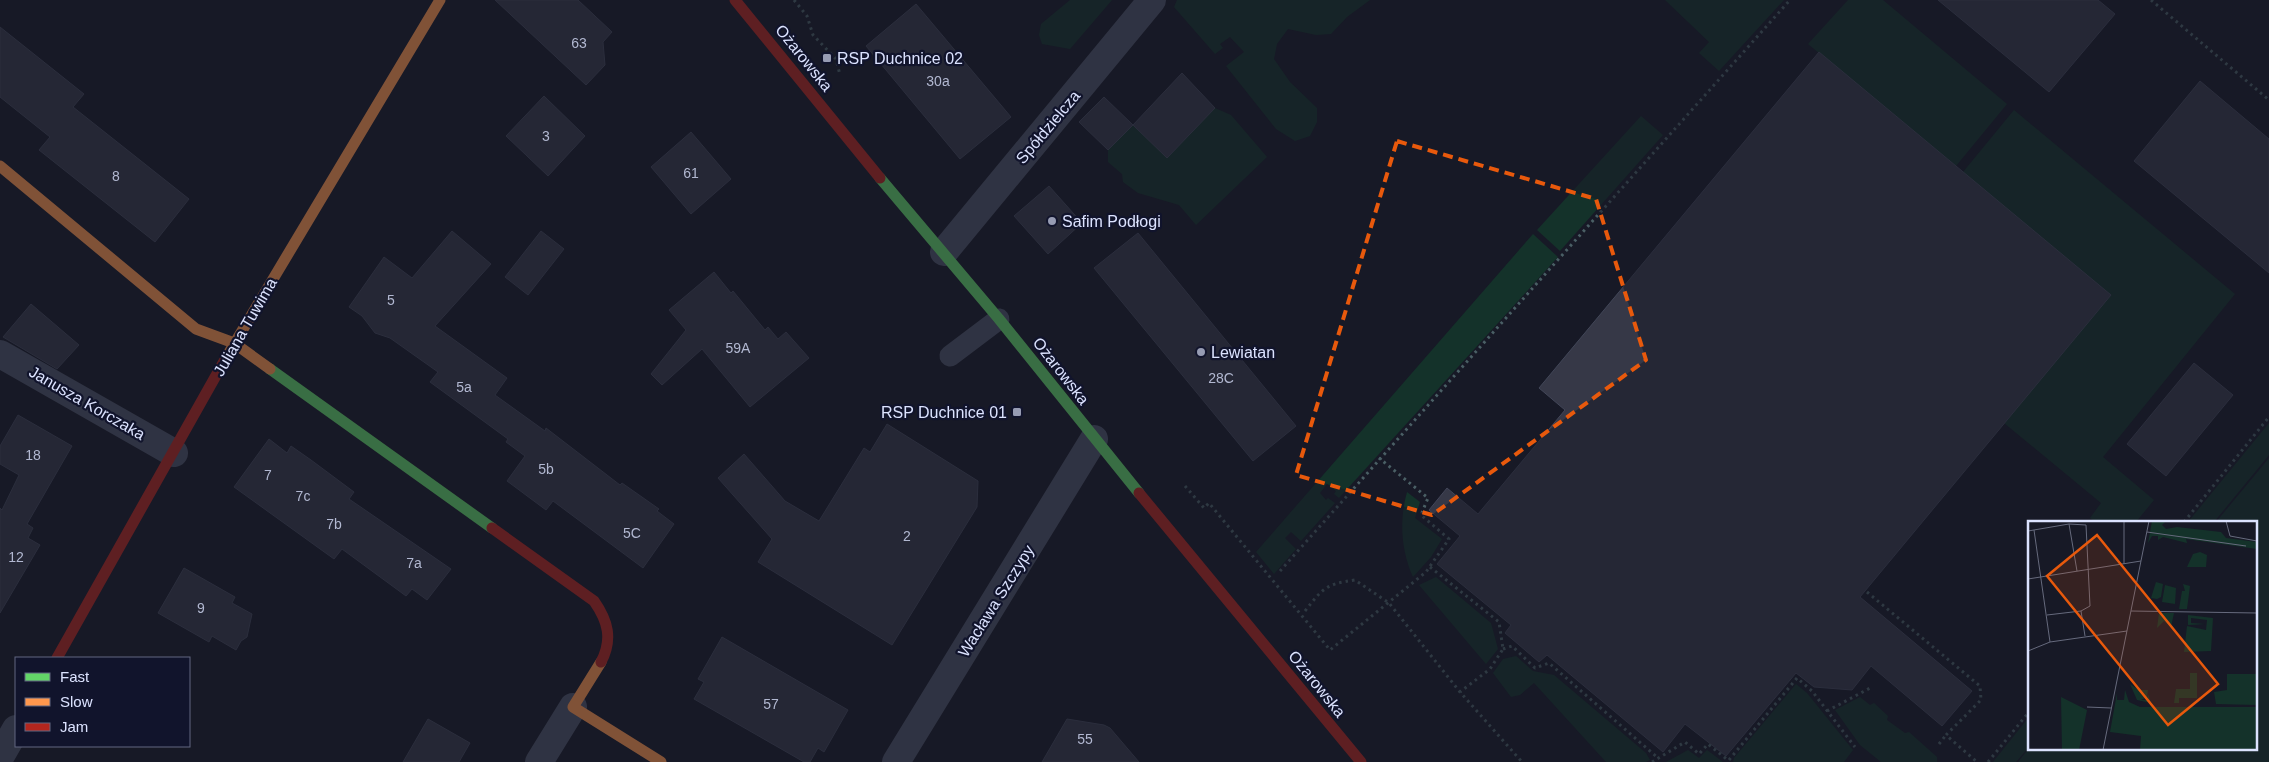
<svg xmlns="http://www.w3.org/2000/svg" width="2269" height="762" font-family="Arial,sans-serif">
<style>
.green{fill:#14322a}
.building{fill:#363847;stroke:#424658}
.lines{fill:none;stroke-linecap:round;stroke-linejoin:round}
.path{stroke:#4a5f65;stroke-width:3;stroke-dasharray:2.5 4;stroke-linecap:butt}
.lane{stroke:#4d5366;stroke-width:21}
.street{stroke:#4d5366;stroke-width:28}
.fast{stroke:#63d668;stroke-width:11}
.slow{stroke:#ff974d;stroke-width:11}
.jam{stroke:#b3261e;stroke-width:11}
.marked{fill:none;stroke:#e8590c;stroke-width:4;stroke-dasharray:10 6;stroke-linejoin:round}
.poi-dot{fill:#979cb3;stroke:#11142c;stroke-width:2}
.labels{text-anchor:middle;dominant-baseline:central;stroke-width:4.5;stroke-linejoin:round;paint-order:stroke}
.number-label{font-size:14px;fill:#b2b8d1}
.street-label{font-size:16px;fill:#dce3ff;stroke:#11142c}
.poi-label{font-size:16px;fill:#dce3ff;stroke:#11142c;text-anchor:start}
.inset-road{fill:none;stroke:#666a7d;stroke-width:1}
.view{fill:#e8590c;fill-opacity:0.15;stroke:#e8590c;stroke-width:2.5}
.inset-edge{fill:none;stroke:#dce3ff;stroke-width:2.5}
</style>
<rect width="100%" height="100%" fill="#171926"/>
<g class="green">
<path d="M1070 0H1112L1070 49 1042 44 1039 35 1041 24Z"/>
<path d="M1177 0H1370L1347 17 1331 34 1316 35 1288 29 1277 44 1274 59 1290 82 1317 108V122L1310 136 1295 141 1276 129 1226 66 1244 52 1230 37 1220 44 1223 48 1215 54 1174 7Z"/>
<path d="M1665 0H1784L1719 71 1699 53 1709 42Z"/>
<path d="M1848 0H1883L2007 104 1956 166 1808 44Z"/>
<path d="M1215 108 1231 115 1267 157 1196 225 1179 205 1138 193 1123 182 1122 174 1108 162V150L1133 125 1167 158Z"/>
<path d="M2014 110 2235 294 2103 457 2154 500 2136 522H2095L2090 518 2101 503 2004 423 1963 172Z"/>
<path d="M1641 116 1663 135 1560 251 1537 230Z"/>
<path d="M1533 234 1558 257 1339 498 1334 494 1336 491 1327 484 1320 493 1326 500 1328 498 1335 503 1301 541 1291 532 1285 538 1296 549 1274 574 1256 552Z"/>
<path d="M2269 423V455L2214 522H2188Z"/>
<path d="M2269 458V762H2018L2029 748H2255V522H2216Z"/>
<path d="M1407 492 1420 502 1415 518 1442 539 1431 557 1413 577C1401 550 1399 520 1407 492Z"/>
<path d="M1436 577 1491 623 1498 649 1486 664 1419 585Z"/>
<path d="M1516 656 1533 671 1554 675 1646 753 1650 760 1646 762H1606L1534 683 1520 695 1511 697 1493 673 1503 659Z"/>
<path d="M1796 684 1807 693 1853 750 1844 762H1733L1734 758Z"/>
<path d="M1860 697 1870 705 1874 703 1888 716 1887 720 1905 733 1909 732 1937 757V762H1881L1860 745 1835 710Z"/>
<path d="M2029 717V747L2016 762H1993Z"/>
<path d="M1688 750 1699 758 1707 750 1723 762H1666Z"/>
</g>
<g class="building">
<path d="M495 0H578L612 32 603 42 605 65 586 85Z"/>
<path d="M1938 0H2098L2115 14 2049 92Z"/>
<path d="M916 4 1011 117 960 159 866 46Z"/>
<path d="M0 27 84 94 73 107 189 199 155 242 39 150 50 137 0 97Z"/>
<path d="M1819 52 2111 295 1860 597 1972 691 1942 726 1871 666 1852 690 1814 687 1796 673 1726 756 1685 724 1663 752 1547 655 1539 662 1505 633 1511 625 1437 564 1460 536 1429 510 1447 488 1478 514 1565 410 1539 388Z"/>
<path d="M1182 73 1215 108 1167 158 1133 125Z"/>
<path d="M2200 81 2269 139V273L2134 161Z"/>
<path d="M544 96 585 136 548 176 506 136Z"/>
<path d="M1104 97 1133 125 1108 150 1079 122Z"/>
<path d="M691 132 731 179 691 214 651 167Z"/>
<path d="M1049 186 1082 223 1048 254 1014 216Z"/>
<path d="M452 231 491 264 435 326 507 378 495 395 545 431 546 428 620 485 622 483 659 509 657 511 674 524 643 568 553 501 546 510 507 481 525 456 506 442 508 439 430 382 438 372 390 338 375 333 362 316 349 307 384 257 412 278Z"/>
<path d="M541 231 564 249 528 295 505 277Z"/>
<path d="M1138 233 1296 426 1253 461 1094 268Z"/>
<path d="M714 272 731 293 733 291 765 330 768 327 778 339 786 332 809 358 750 407 702 349 662 385 651 374 686 330 669 310Z"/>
<path d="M31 304 79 345 57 369 3 337Z"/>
<path d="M2194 363 2233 395 2166 476 2127 444Z"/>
<path d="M18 415 72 446 27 524 33 528 28 538 40 545 0 613V508L2 510 19 475 0 464V446Z"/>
<path d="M887 424 978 481 977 507 892 645 758 562 772 539 718 478 744 454 785 501 819 521 864 448 870 452Z"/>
<path d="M269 439 287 453 291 446 311 460 354 492 349 499 451 569 427 600 412 589 406 596 342 549 334 559 234 487Z"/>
<path d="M184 568 235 597 232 603 252 614 247 637 241 641 236 650 212 636 209 642 158 613Z"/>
<path d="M722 637 848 710 824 752 818 748 810 762H804L694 699 704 682 698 679Z"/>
<path d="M428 719 470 743 459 762H403Z"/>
<path d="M1067 719 1104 725 1110 728 1139 762H1042Z"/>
</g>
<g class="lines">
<g class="path">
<path d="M794 0 807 16 813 35 836 59 840 75"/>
<path d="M2151 0 2269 100"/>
<path d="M1185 486 1204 508 1209 503 1330 650 1426 572 1449 539 1421 515 1428 498 1379 458"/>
<path d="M2184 522 2269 417"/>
<path d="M1430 567 1499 622 1503 649 1490 669 1460 692"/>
<path d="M1280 571 1790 0"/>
<path d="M1867 592 1980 686 1981 700 1946 735 1977 762"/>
<path d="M1305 611C1323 588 1326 584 1355 580L1389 603 1460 692 1522 762"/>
<path d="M1503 649 1512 646 1535 668 1549 663 1658 758"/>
<path d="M1827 711 1872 687"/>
<path d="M1939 744 1946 735"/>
<path d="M1729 760 1797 678 1812 691 1855 747"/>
<path d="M1652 762 1685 742 1699 754 1708 744 1729 761"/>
<path d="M1988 762 2029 712"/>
</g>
<path class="lane" d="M950 356 999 319"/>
<g class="street">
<path d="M944 252 1152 0"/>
<path d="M0 354 174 453"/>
<path d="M0 757 16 729"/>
<path d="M539 762 573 707"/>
<path d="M896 762 1094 439"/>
</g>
<g class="fast">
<path d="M880 178 999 319 1139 493"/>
<path d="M270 369 492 528"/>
</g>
<g class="slow">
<path d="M0 166 196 329 234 343 270 369"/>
<path d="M227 356 440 0"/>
<path d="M601 662 573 707 661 762"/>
</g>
<g class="jam">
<path d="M735 0 880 178"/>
<path d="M1139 493 1361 762"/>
<path d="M492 528 594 601C608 621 613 639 601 662"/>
<path d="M57 658 227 356"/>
</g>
</g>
<path d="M0 0H2269V762H0ZM1397 141 1596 199 1646 360 1432 515 1296 475Z" fill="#171926" fill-opacity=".55" fill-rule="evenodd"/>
<path class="marked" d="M1397 141 1596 199 1646 360 1432 515 1296 475Z"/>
<g class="poi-dot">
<rect x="822" y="53" width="10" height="10" rx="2.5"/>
<circle cx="1052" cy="221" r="5"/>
<circle cx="1201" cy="352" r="5"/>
<rect x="1012" y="407" width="10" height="10" rx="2.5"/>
</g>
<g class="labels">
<g class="number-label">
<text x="579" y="43">63</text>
<text x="938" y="81">30a</text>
<text x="546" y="136">3</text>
<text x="691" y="173">61</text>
<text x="116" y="176">8</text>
<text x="391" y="300">5</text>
<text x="738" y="348">59A</text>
<text x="1221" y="378">28C</text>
<text x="464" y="387">5a</text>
<text x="33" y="455">18</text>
<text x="546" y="469">5b</text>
<text x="268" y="475">7</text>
<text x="303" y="496">7c</text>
<text x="334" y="524">7b</text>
<text x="632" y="533">5C</text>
<text x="907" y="536">2</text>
<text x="16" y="557">12</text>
<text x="414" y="563">7a</text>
<text x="201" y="608">9</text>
<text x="771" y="704">57</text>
<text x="1085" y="739">55</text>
</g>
<g class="street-label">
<text transform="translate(804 58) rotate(51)">Ożarowska</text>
<text transform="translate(1048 127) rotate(-50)">Spółdzielcza</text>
<text transform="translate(245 327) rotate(-60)">Juliana Tuwima</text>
<text transform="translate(1061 371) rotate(52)">Ożarowska</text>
<text transform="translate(87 403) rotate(30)">Janusza Korczaka</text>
<text transform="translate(996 601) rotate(-58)">Wacława Szczypy</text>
<text transform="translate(1317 684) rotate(51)">Ożarowska</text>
</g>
<g class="poi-label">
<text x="837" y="58">RSP Duchnice 02</text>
<text x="1062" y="221">Safim Podłogi</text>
<text x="1211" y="352">Lewiatan</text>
<text x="1007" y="412" text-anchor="end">RSP Duchnice 01</text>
</g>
</g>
<g transform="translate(2028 521)">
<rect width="229" height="229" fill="#171926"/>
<path d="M124 0H138L134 4 138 8 149 6 193 11 198 17 229 21V28L158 18 159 22 135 16 130 19V15H124L120 22ZM172 31 179 34 178 46H159L165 33ZM128 61 135 63 133 76 129 78 123 77ZM155 63 162 65 159 88H151L154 70H157ZM137 64 148 67 147 83 134 81ZM131 92H146L143 106 136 100 129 107ZM160 94 185 97 183 130 156 131 159 105 178 109 179 99 163 97V102L177 103 160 104ZM162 152H169V177H151V182H146L148 168H162ZM199 153H229V184L188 183 186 171 199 169ZM102 163 111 169H120L119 176 113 179H119L120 173 123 182 109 179ZM97 169 101 181 95 183 101 181 112 186H229V229H112L113 215 82 211 89 172V179H96ZM33 176 59 189 51 229H34Z" fill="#14322a"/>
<path class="inset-road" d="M96 0V43M198 0 202 15 229 20M41 3 49 50M6 9 22 121M0 10 41 3 58 4 62 85 53 90 57 115M119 11 218 25M0 58 113 40M103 90 229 92M19 94 53 90M0 130 22 121 99 110M59 186 83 187M75 229 121 0"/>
<path class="view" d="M69 14 190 163 140 204 19 55Z"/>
<rect width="229" height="229" class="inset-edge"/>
</g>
<rect x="15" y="657" width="175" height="90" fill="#11142c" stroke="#626780"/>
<rect x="25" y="673" width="25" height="8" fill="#63d668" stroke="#626780"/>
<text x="60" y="682" font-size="15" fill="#dce3ff">Fast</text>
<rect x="25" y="698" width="25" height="8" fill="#ff974d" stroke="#626780"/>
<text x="60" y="707" font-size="15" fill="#dce3ff">Slow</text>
<rect x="25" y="723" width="25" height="8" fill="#b3261e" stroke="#626780"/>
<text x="60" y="732" font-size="15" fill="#dce3ff">Jam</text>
</svg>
